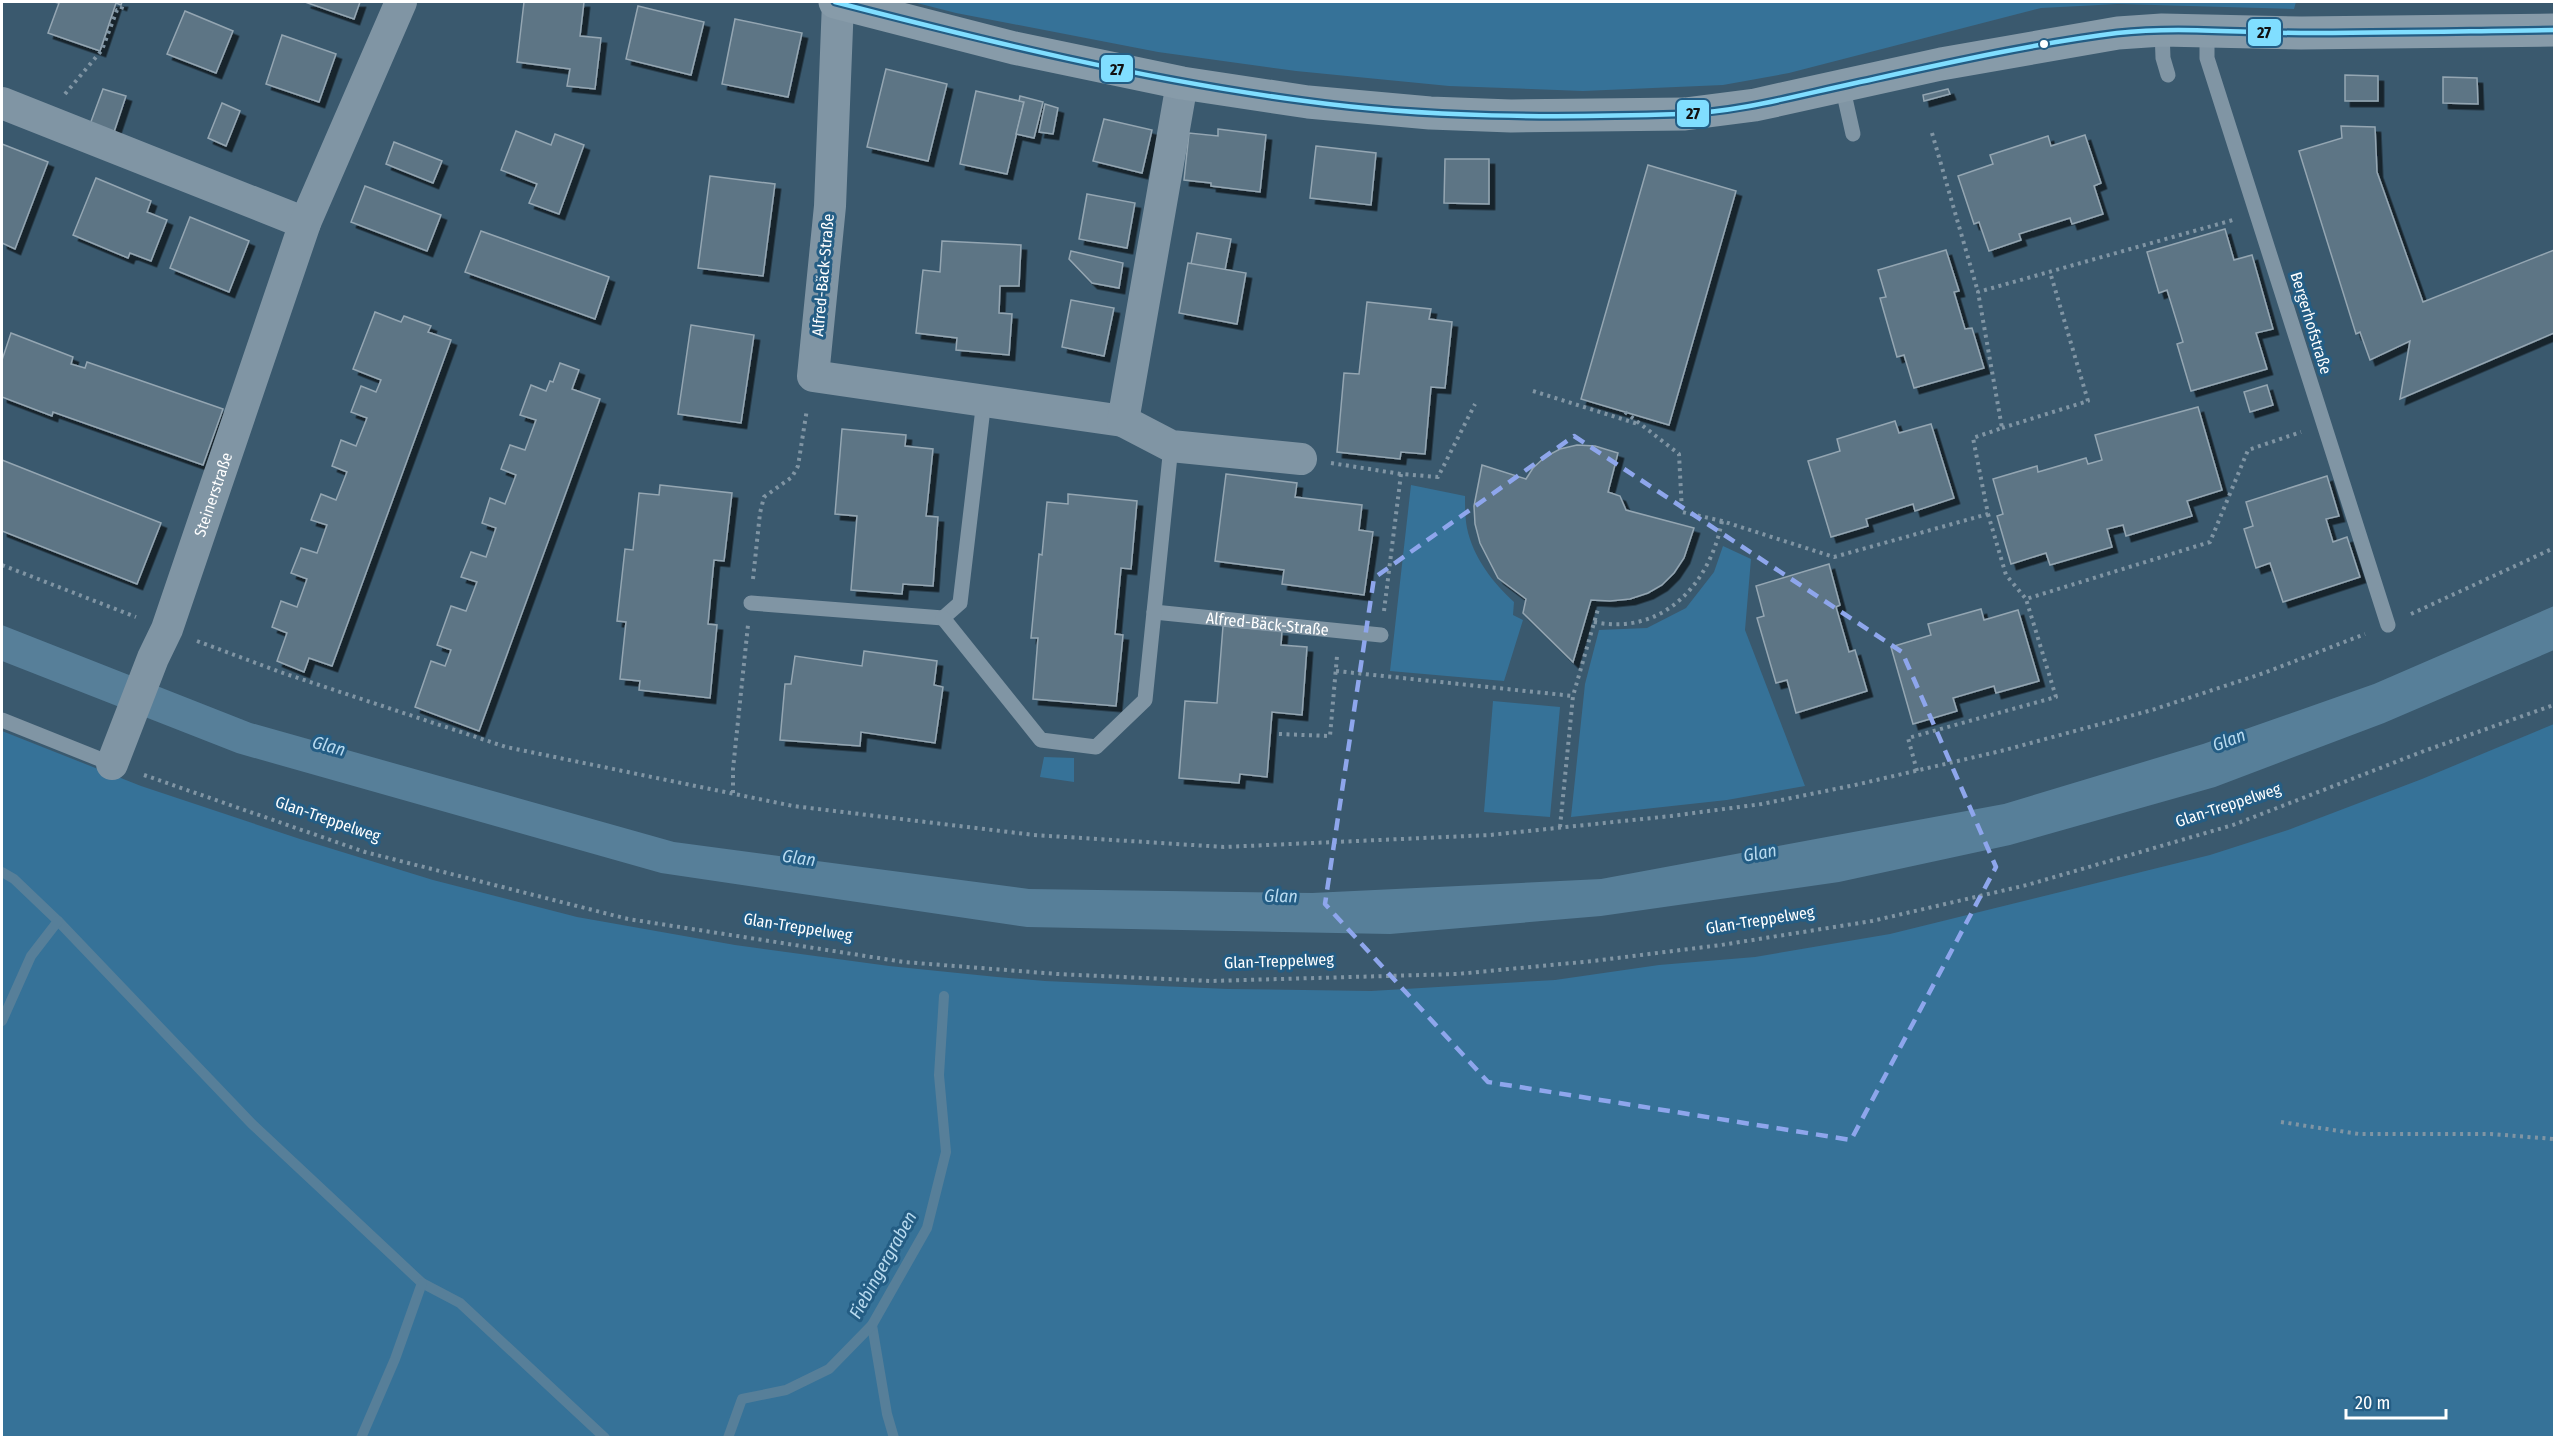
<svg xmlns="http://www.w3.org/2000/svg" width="2556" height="1439" font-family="'Fira Sans Condensed',sans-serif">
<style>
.green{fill:#367298}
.water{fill:#577f99}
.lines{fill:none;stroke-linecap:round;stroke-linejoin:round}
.stream{stroke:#577f99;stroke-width:10}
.building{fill:#5d7485;stroke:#94a6b2;stroke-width:1.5;filter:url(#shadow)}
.path{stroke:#8095a4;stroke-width:4;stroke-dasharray:3 4.5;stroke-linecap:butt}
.lane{stroke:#8095a4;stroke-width:15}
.street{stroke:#8095a4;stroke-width:32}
.secondary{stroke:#879ba9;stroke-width:33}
.bus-1-casing{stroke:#245d84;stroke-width:9}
.bus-1{stroke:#80deff;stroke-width:4.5}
.marked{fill:none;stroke:#8ea6ec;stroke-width:4.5;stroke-dasharray:12 8;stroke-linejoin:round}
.bus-dot{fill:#fff;stroke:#245d84;stroke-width:2}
.labels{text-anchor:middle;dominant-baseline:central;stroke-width:6;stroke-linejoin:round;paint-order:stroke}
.street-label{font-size:16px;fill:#fff;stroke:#245d84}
.water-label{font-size:18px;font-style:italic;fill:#b8daef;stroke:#245d84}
.line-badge{stroke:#245d84;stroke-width:2}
.pale-badge-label{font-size:16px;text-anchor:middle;font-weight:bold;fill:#111}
</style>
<defs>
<filter id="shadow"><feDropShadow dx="5.5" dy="5.5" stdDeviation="0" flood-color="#0009"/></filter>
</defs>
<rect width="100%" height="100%" fill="#3a596e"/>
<g class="green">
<path d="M913 2H2296L2294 9 2118 4 2041 8 1789 73 1723 85 1583 91 1449 86 1296 71 1158 52 956 13Z"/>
<path d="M1411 485 1465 496C1465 506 1465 518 1467 528 1473 557 1493 583 1514 602L1513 615 1523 620 1504 681 1390 671Z"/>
<path d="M1723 546 1751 559 1745 630 1805 786 1727 800 1571 817 1585 684 1599 630 1647 628 1686 608 1714 572Z"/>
<path d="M1493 701 1560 707 1550 817 1484 812Z"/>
<path d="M2554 724V1437H2V731L141 786 300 839 433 880 577 917 735 945 889 966 997 977 1045 981 1228 989 1371 991 1555 980 1659 965 1755 957 1890 934 2210 855 2288 830 2422 779Z"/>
<path d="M1044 757 1074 758V782L1040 777Z"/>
</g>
<path class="water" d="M2554 606V650L2384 723 2215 787 2010 845 1839 882 1601 916 1390 934 1027 927 661 873 237 753 2 661V625L251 723 674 842 1029 889 1312 893 1601 879 2004 804 2203 744 2374 684Z"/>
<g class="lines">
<g class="stream">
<path d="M2 872 14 879 58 921 252 1124 422 1283 460 1303 605 1438"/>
<path d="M2 1021 31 956 58 921"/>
<path d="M872 1325 887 1414 894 1438"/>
<path d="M361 1438 395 1359 422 1283"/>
<path d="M728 1438 742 1399 786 1390 829 1369 872 1325 927 1228 946 1152 939 1075 944 996"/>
</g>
</g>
<g class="building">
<path d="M54 2H122L121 5 116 3 100 51 48 33 59 3Z"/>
<path d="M305 2H360L354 19Z"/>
<path d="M524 2H584L580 36 601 38 595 89 567 86 570 69 517 62Z"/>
<path d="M638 6 704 22 691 75 626 59Z"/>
<path d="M185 11 233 31 216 73 167 54Z"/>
<path d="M735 19 802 33 788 97 722 84Z"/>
<path d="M282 35 336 54 319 102 266 84Z"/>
<path d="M886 69 947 84 928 161 867 147Z"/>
<path d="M2345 75 2378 76V101H2345Z"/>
<path d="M2443 77 2477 78 2478 104 2443 103Z"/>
<path d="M103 89 126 96 113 135 89 127Z"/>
<path d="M1948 89 1950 94 1924 101 1923 95Z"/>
<path d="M976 91 1024 102 1007 174 960 164Z"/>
<path d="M1020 96 1043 102 1034 138 1016 134 1024 102 1019 101Z"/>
<path d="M222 103 240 111 226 146 208 138Z"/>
<path d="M1045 104 1058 108 1053 134 1039 132Z"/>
<path d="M1104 119 1152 130 1142 173 1093 161Z"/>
<path d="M2341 126 2375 127 2377 172 2423 302 2554 250V333L2400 399 2410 341 2370 360 2360 332 2356 334 2299 151 2342 138Z"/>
<path d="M1218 129 1266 135 1260 192 1211 186V183L1184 180 1189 133 1218 136Z"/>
<path d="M516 131 551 145 555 134 584 145 559 214 529 203 537 184 501 170Z"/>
<path d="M2085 135 2101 183 2094 186 2103 214 2072 224 2070 218 2019 234 2021 240 1989 251 1979 222 1974 224 1958 176 1993 164 1990 155 2048 136 2051 146Z"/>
<path d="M394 142 442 161 433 183 386 164Z"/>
<path d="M2 144 48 162 15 249 2 243Z"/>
<path d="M1316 146 1376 153 1371 205 1310 198Z"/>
<path d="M1445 159H1489V204L1444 203Z"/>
<path d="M1648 165 1736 191 1669 425 1581 399Z"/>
<path d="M710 176 775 184 763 276 698 268Z"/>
<path d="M96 178 151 201 147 212 167 220 151 261 130 253 128 258 73 235Z"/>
<path d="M365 186 441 215 427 251 351 222Z"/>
<path d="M1087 194 1135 203 1127 248 1079 239Z"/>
<path d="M190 217 249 241 229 292 170 268Z"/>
<path d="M2225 229 2234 260 2252 255 2273 329 2256 333 2267 369 2191 391 2177 344 2183 342 2167 290 2159 293 2147 252Z"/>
<path d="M481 231 609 277 595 319 465 272Z"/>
<path d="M1197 233 1231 239 1225 270 1191 264Z"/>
<path d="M942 241 1021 245 1019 286H1000L999 313 1012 314 1009 355 956 350 957 338 916 333 923 270 940 272Z"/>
<path d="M1946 250 1959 291 1954 292 1965 329 1972 328 1984 368 1914 388 1904 355 1897 357 1880 298 1886 297 1878 270Z"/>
<path d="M1071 251 1123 263 1119 288 1092 283 1069 259Z"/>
<path d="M1188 263 1246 273 1237 324 1179 313Z"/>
<path d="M1071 300 1114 308 1104 356 1062 347Z"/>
<path d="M1367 302 1431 309 1429 319 1452 322 1445 388 1431 387 1425 454 1401 452 1400 459 1337 452 1344 373 1359 374Z"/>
<path d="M375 312 401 322 404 316 431 326 428 332 451 340 332 666 309 658 304 672 277 661 287 633 272 627 281 601 297 607 307 579 291 573 301 548 317 553 327 525 311 520 321 494 336 500 347 472 332 466 341 440 356 446 367 418 351 412 361 386 376 392 381 380 353 369Z"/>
<path d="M691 325 754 335 741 423 678 414Z"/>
<path d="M11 333 73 357 71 364 85 368 87 362 223 409 203 465 53 412 52 416 2 397V360Z"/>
<path d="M560 363 579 370 572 389 600 399 479 731 415 707 431 661 445 666 451 650 437 645 451 606 466 611 477 582 461 577 471 552 486 557 496 528 482 523 490 498 505 504 516 475 501 469 510 445 525 450 536 420 520 415 531 385 546 391 550 381 553 382Z"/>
<path d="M2267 385 2273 405 2250 412 2244 392Z"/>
<path d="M2198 407 2222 490 2187 501 2192 516 2126 536 2123 525 2107 529 2112 547 2050 565 2046 553 2011 564 1997 516 2003 514 1993 479 2037 466 2038 472 2086 458 2088 464 2102 460 2095 435Z"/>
<path d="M1895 421 1899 433 1931 424 1954 498 1915 511 1913 504 1866 519 1868 526 1831 537 1808 461 1840 451 1837 439Z"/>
<path d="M842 429 906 435 905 446 933 449 926 516 938 517 933 586 903 584 902 594 851 590 857 516 835 514Z"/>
<path d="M1577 445 1595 446 1618 453 1608 492 1620 496 1626 510 1694 528 1684 558 1674 573 1662 585 1648 593 1630 599 1610 601 1591 600 1573 662 1523 613 1526 599 1498 578 1480 543 1475 524 1474 506 1482 465 1526 479 1533 468 1545 457 1560 449Z"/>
<path d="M2 460 161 523 137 584 2 531Z"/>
<path d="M1226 474 1297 483 1295 497 1362 505 1359 530 1373 532 1364 595 1282 584 1284 570 1215 561Z"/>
<path d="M2327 476 2339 516 2326 519 2333 542 2347 537 2360 577 2283 602 2270 563 2256 568 2244 529 2253 526 2246 502Z"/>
<path d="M660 485 732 493 724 561 714 560 708 624 717 625 710 698 639 690 640 681 620 679 626 622 617 621 625 549 633 550 639 493 659 495Z"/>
<path d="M1068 494 1137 501 1131 569 1121 568 1115 634 1123 635 1116 706 1033 699 1038 638H1031L1039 554 1042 555 1047 502 1068 504Z"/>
<path d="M1829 564 1840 605 1836 607 1849 652 1855 650 1867 691 1796 713 1787 680 1776 683 1757 618 1764 616 1756 586Z"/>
<path d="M1981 609 1984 620 2018 610 2039 681 1996 693 1994 686 1953 698 1957 711 1913 724 1891 647 1931 635 1928 624Z"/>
<path d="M1223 626 1282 631 1281 645 1307 647 1302 715 1272 712 1267 777 1240 774 1239 783 1179 778 1185 701 1217 703Z"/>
<path d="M864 651 937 661 934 685 943 687 935 743 861 732 860 746 780 740 785 684H791L795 656 862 666Z"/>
</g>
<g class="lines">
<g class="path">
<path d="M65 94 102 50 117 10H121L124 2"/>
<path d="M1932 133 1978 292"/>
<path d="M1533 391 1638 424"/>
<path d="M1625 412 1679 454 1682 512 1722 521 1834 557 1988 514 1973 438 2002 428 1978 292 2233 220"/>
<path d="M2002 428 2088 401 2050 272"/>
<path d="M1331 463 1401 474"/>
<path d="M1988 514 2006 575 2026 599 2210 542 2248 450 2301 432"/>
<path d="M2 565 136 617"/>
<path d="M753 579 760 513 764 497 792 477 798 466 807 409"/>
<path d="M1384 611 1401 474 1438 477 1475 404"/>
<path d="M2411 614 2554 548"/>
<path d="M1594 622C1663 636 1710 584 1722 521"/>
<path d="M197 641 280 672 506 747 793 806 1034 835 1224 847 1490 835 1671 816 1762 804 1855 785 2005 750 2152 710 2264 673 2365 634"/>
<path d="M1336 671 1573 696"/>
<path d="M1279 734 1330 736 1337 656"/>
<path d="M1917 771 1908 738 2056 697 2026 599"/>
<path d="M144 775 365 852 628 919 904 962 1057 974 1210 981 1457 974 1593 961 1721 945 1872 921 2027 885 2233 825 2424 751 2554 705"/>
<path d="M733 793V769L748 625"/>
<path d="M1560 827 1573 696 1598 609"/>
<path d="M2281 1122 2359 1134H2491L2554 1139"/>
</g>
<g class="lane">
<path d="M2162 30 2163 58 2168 75"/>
<path d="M2207 31V58L2388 625"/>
<path d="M1842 85 1853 134"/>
<path d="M751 603 943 618 960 603 984 400"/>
<path id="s1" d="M1154 612 1381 635"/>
<path d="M943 618 1041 740 1096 747 1145 700 1171 446"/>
<path d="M2 720 112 764"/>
</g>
<g class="street">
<path d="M838 2 830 206 813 376 1123 421"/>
<path d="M1182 83 1123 421 1171 446 1301 459"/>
<path d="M2 103 305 223"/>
<path id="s2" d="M112 764 153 658 167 629 305 223 401 2"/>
</g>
<path class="secondary" d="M835 2 1014 48 1182 83 1308 102 1430 113 1511 116 1685 114 1755 105 1941 64 2118 33 2162 30 2301 33 2554 30"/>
<g class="bus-1-casing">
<path id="bus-1" d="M835 2C990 42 1145 80 1305 101 1428 118 1555 118 1680 114 1738 112 1795 96 1851 84 1938 65 2030 44 2117 33 2178 26 2240 33 2301 33 2385 33 2470 31 2554 30"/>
</g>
<use href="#bus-1" class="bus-1"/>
</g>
<path class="marked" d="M1574 436 1902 652 1996 867 1851 1140 1488 1082 1325 904 1374 578Z"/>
<circle class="bus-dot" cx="2044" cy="44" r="5"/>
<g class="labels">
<g class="street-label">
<text transform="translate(823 275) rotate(-85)">Alfred-Bäck-Straße</text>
<text transform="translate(2311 323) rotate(73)">Bergerhofstraße</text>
<text stroke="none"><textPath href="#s2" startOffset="288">Steinerstraße</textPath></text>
<text stroke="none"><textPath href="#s1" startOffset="114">Alfred-Bäck-Straße</textPath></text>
<text transform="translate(2228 805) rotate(-18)">Glan-Treppelweg</text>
<text transform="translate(328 819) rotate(19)">Glan-Treppelweg</text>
<text transform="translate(1760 920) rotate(-9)">Glan-Treppelweg</text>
<text transform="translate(798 927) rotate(9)">Glan-Treppelweg</text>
<text transform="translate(1279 961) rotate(-2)">Glan-Treppelweg</text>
</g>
<g class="water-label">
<text transform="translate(2229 740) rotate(-20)">Glan</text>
<text transform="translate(329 746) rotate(15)">Glan</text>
<text transform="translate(1760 853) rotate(-10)">Glan</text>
<text transform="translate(799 858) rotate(8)">Glan</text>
<text transform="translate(1281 896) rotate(1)">Glan</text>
<text transform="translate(883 1265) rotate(-61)">Fiebingergraben</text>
</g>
</g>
<g class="line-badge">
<rect x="2247" y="18" width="35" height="29" rx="6" fill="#80deff"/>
<rect x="1100" y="54" width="34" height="29" rx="6" fill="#80deff"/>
<rect x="1676" y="99" width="34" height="29" rx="6" fill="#80deff"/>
</g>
<g class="pale-badge-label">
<text x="2264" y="38">27</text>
<text x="1117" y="75">27</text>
<text x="1693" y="119">27</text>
</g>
<rect width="2556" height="1439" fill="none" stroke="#ffffff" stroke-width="6"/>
<path d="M2346 1409v9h100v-9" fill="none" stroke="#ffffff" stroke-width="3"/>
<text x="2355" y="1409" font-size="18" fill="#ffffff" stroke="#245d84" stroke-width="4.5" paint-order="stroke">20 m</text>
</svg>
